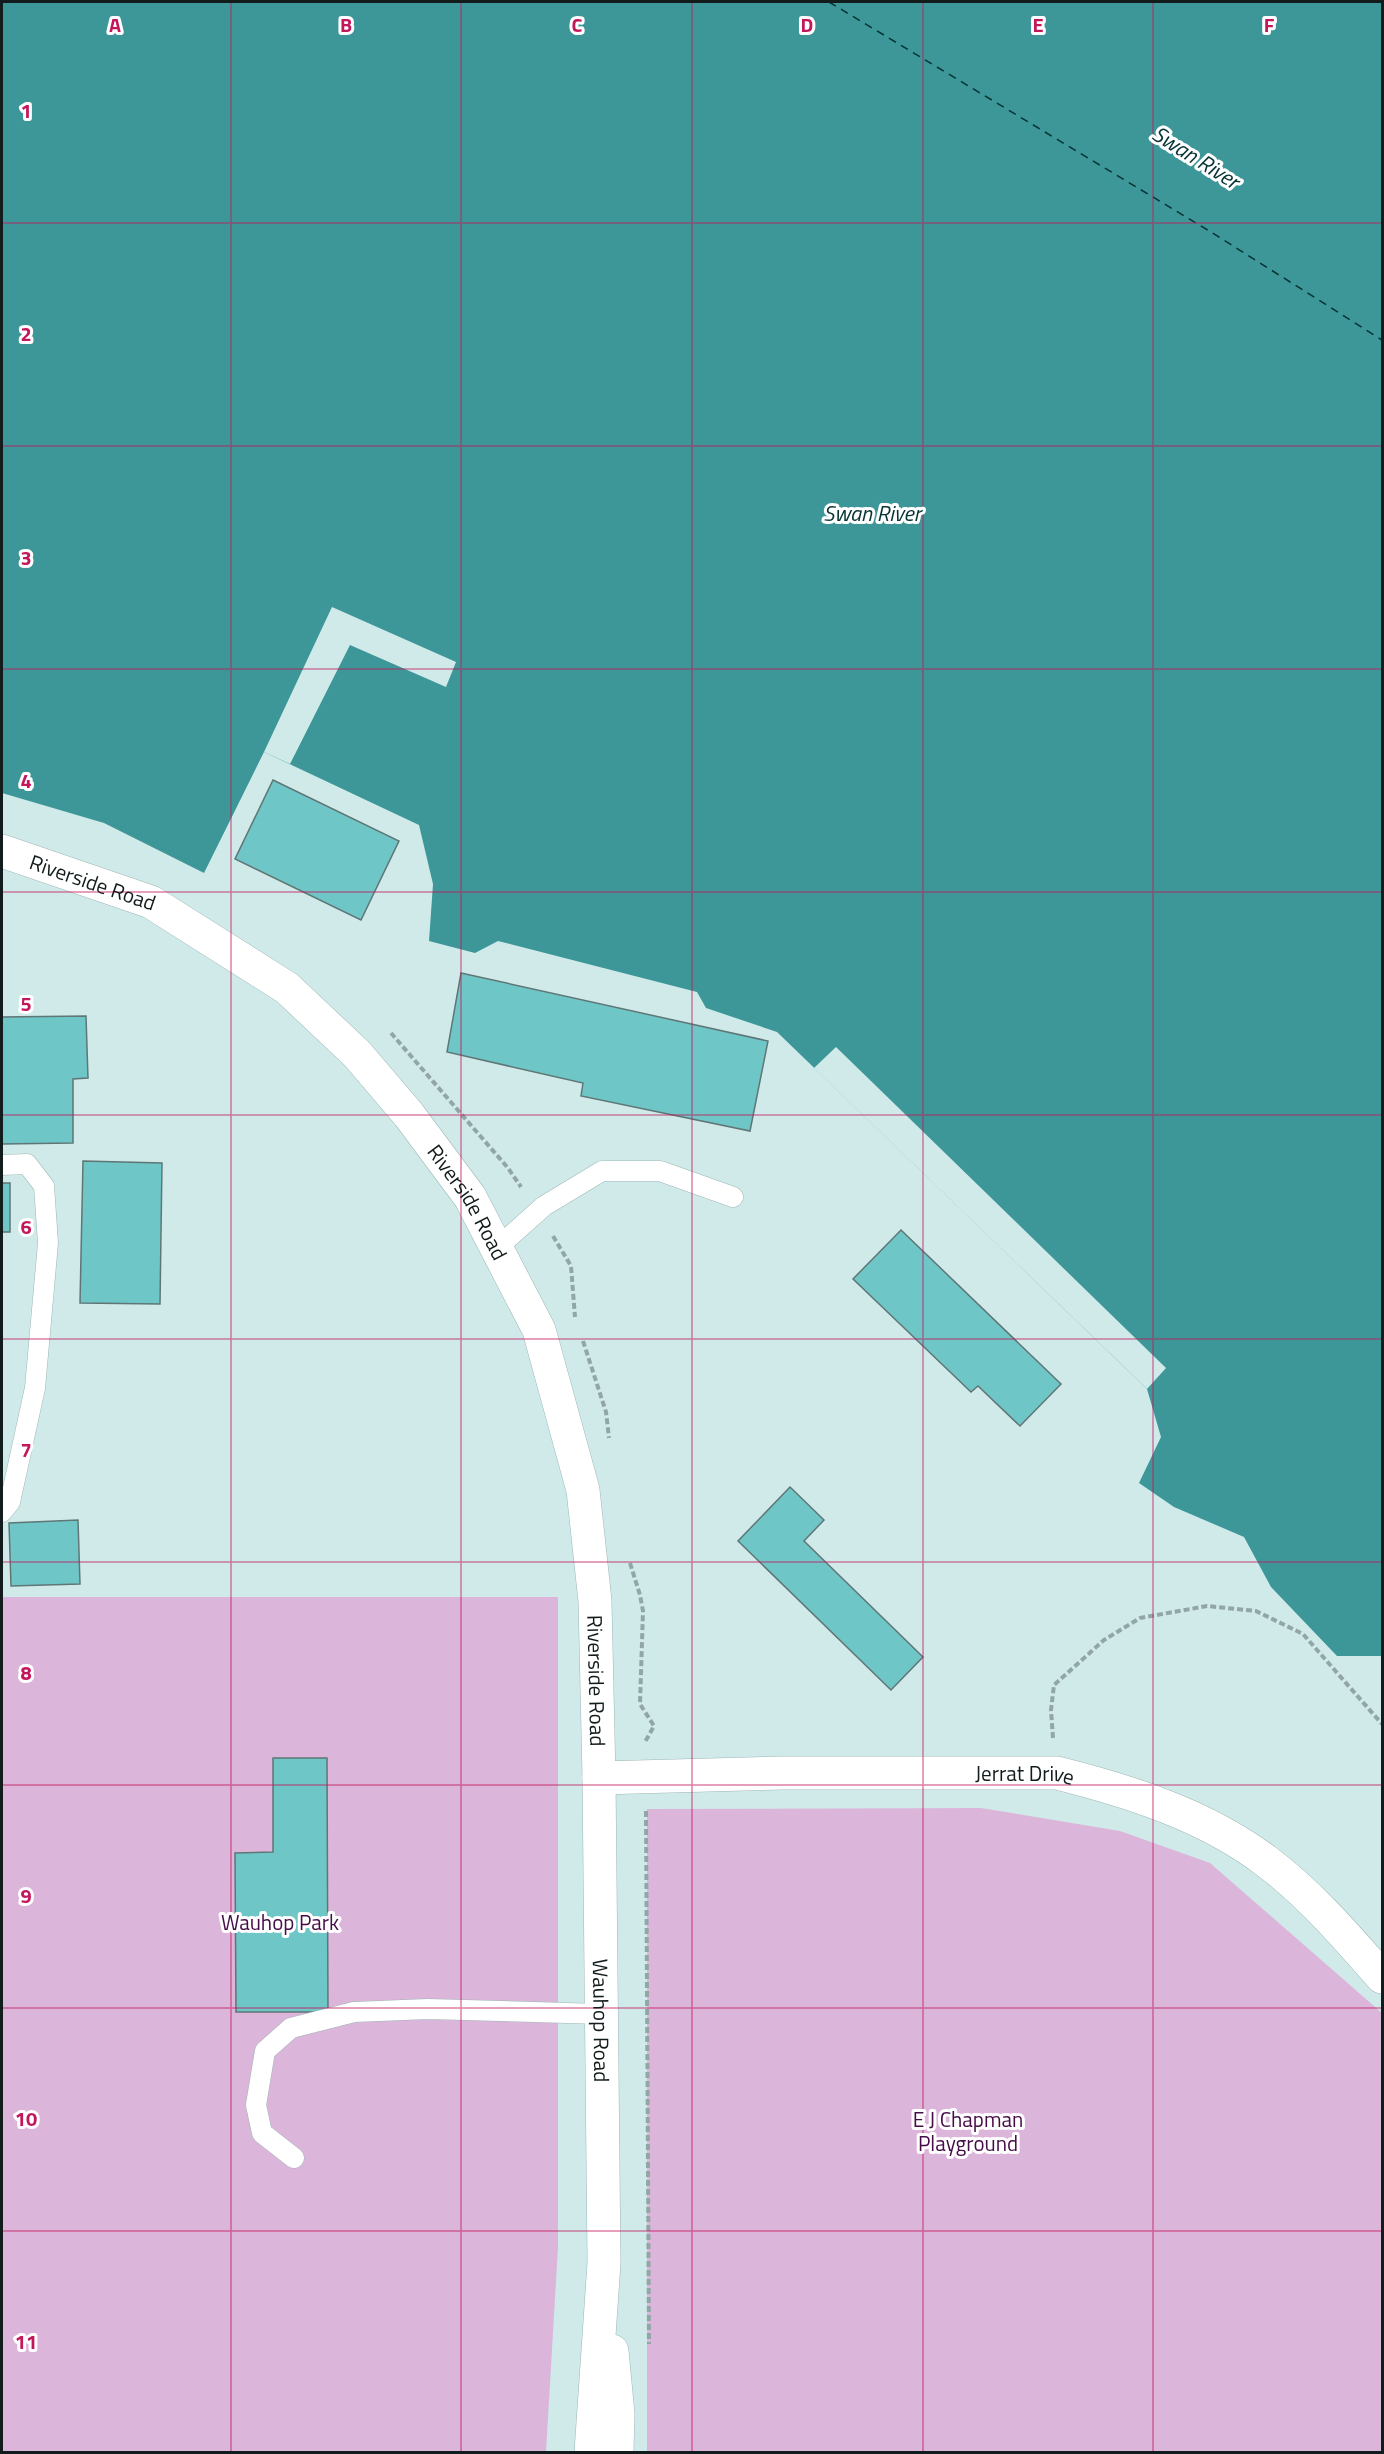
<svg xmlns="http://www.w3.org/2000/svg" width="1384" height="2454" font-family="'Titillium Web',sans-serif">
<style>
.green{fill:#dcb6da}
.water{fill:#3d9698}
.pier{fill:#d0eaea}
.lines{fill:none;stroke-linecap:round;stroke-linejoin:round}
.ferry{stroke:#063334;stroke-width:1.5;stroke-dasharray:8 6;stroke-linecap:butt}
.building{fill:#6fc6c7;stroke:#5f7676;stroke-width:1.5}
.service-casing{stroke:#9eb6b6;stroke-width:21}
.minor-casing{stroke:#9eb6b6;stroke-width:34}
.tertiary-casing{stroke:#9eb6b6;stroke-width:34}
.path{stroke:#92a6a6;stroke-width:4;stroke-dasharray:6 3;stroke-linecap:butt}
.service{stroke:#fff;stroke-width:20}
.minor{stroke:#fff;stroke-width:33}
.tertiary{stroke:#fff;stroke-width:33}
.grid{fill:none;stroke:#c2185b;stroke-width:1.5;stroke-opacity:0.55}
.labels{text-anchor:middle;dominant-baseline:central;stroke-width:6;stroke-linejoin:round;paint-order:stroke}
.street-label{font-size:21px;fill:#131c1c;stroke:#fff}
.park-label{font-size:21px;fill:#460c47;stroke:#fff}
.water-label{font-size:22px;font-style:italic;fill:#063334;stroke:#fff}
.grid-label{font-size:20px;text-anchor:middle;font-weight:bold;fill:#c2185b;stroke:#fff;stroke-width:6;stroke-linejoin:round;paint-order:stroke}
</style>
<rect width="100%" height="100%" fill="#d0eaea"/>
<g class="green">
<path d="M2 1597H558V2247L546 2452H2Z"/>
<path d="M981 1808 1120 1831 1210 1863 1382 2013V2452H647V1809Z"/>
</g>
<path class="water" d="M2 2H1382V1656H1337L1271 1587 1244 1537 1174 1507 1139 1483 1161 1437 1147 1389 777 1032 706 1008 697 992 498 941 475 953 429 941 433 884 419 825 264 752 204 873 104 823 2 793Z"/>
<g class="pier">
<path d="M332 607 456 662 446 687 350 645 290 764 264 752Z"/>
<path d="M836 1047 1166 1368 1147 1389 814 1068Z"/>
</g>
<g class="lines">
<path class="ferry" d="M829 2 1211 232 1382 340"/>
</g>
<g class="building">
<path d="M273 780 399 841 361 920 235 859Z"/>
<path d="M461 973 768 1041 750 1131 581 1096 583 1083 447 1052Z"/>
<path d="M86 1016 88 1078 73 1079V1143L2 1144V1017Z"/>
<path d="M83 1161 162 1163 160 1304 80 1303Z"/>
<rect x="2" y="1183" width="8" height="49"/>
<path d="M901 1230 1061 1384 1020 1426 978 1386 971 1392 853 1279Z"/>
<path d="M790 1487 824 1520 804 1541 923 1657 891 1690 738 1541Z"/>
<path d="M78 1520 80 1584 11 1586 9 1523Z"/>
<path d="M273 1758H327L328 2012H236L235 1853 273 1852Z"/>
</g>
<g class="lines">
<g class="service-casing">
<g id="service">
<path d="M2 1165 27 1164 44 1186 48 1243 35 1388 10 1502 2 1512"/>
<path d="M497 1248 544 1206 602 1171H660L733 1197"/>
<path d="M294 2158 262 2133 256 2105 265 2051 291 2028 354 2012 428 2009 601 2014"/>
</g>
</g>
<g class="minor-casing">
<g id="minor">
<path id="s1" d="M599 1778 782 1773H1057C1129 1791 1205 1815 1266 1861 1310 1894 1346 1936 1382 1977"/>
</g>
</g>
<g class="tertiary-casing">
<g id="tertiary">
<path id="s2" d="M2 851 151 902 287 988 357 1054 409 1115 470 1197 539 1330 583 1490 595 1601 599 1778 604 2263 591 2452"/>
<path d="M612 2351 618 2414 617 2452"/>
</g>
</g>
<g class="path">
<path d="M391 1033 508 1168 521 1187"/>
<path d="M553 1236 571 1266 575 1317"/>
<path d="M583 1341 606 1412 609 1438"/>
<path d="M630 1563 640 1595 643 1611 640 1704 654 1726 645 1742"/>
<path d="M1053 1738 1051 1710 1054 1685 1104 1640 1140 1618 1207 1606 1256 1611 1303 1634 1382 1724"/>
<path d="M646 1811 649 2344"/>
</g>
<use href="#service" class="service"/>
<use href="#minor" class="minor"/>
<use href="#tertiary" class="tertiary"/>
</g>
<path class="grid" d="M231 2V2452M461 2V2452M692 2V2452M923 2V2452M1153 2V2452M2 223H1382M2 446H1382M2 669H1382M2 892H1382M2 1115H1382M2 1339H1382M2 1562H1382M2 1785H1382M2 2008H1382M2 2231H1382"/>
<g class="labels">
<g class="street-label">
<text stroke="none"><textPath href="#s2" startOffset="96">Riverside Road</textPath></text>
<text stroke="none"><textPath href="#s2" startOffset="600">Riverside Road</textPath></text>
<text stroke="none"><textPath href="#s2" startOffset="1104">Riverside Road</textPath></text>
<text stroke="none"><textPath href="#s1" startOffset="426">Jerrat Drive</textPath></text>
<text stroke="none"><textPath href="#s2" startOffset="1444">Wauhop Road</textPath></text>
</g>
<g class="park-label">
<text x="280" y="1922">Wauhop Park</text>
<text x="968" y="2119">E J Chapman<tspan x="968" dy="24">Playground</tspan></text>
</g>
<g class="water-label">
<text transform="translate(1196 157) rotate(32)">Swan River</text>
<text x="872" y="513">Swan River</text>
</g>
</g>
<g class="grid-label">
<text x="115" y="32">A</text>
<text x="346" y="32">B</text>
<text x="577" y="32">C</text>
<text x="807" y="32">D</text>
<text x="1038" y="32">E</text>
<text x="1269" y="32">F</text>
<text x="26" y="118">1</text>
<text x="26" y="341">2</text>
<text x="26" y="565">3</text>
<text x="26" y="788">4</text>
<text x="26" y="1011">5</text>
<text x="26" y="1234">6</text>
<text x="26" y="1457">7</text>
<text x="26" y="1680">8</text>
<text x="26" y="1903">9</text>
<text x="26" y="2126">10</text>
<text x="26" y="2349">11</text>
</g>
<rect width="1384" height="2454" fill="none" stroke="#131c1c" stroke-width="6"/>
</svg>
